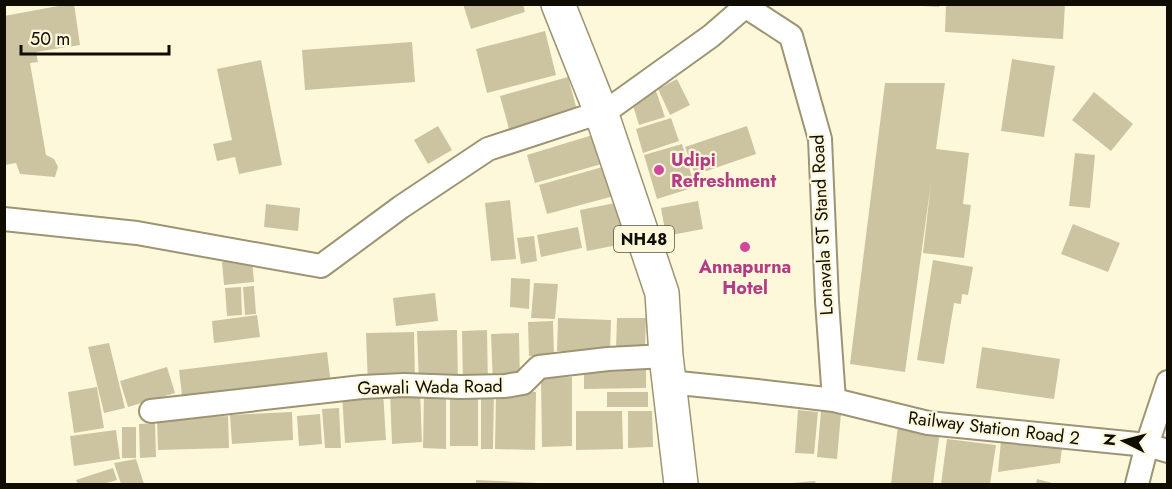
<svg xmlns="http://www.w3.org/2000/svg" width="1172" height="489" font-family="Jost,sans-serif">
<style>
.building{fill:#ccc4a1}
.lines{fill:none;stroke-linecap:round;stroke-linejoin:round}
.minor-casing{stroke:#9c9473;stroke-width:26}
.highway-casing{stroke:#9c9473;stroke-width:36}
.minor{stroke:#fff;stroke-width:22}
.highway{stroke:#fff;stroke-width:33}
.hotel-dot{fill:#d1479c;stroke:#fef8db;stroke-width:2}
.labels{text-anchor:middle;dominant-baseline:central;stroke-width:4.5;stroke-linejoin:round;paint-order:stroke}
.shield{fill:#fef8db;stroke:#575343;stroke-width:1.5}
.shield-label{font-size:16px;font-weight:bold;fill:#0f0c02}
.hotel-label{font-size:18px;font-weight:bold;fill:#b23c85;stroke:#fef8db;text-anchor:start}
.street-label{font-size:18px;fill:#0f0c02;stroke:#fef8db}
</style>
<rect width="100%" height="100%" fill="#fef8db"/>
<g class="building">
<path d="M69 4H74L80 45 36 52 38 62 30 63 46 155 54 159 58 167 55 177 20 174 16 163 5 165 4 163V16Z"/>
<path d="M463 4H523L525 12 471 29Z"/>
<path d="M946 4H1065L1063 39 945 32Z"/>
<path d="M923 5H939V7L923 6Z"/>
<path d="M545 31 556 75 487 93 476 49Z"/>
<path d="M412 42 415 82 305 90 302 50Z"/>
<path d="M1012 59 1055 66 1044 137 1001 131Z"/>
<path d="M261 60 282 165 239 174 235 157 217 161 213 144 232 140 217 69Z"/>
<path d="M568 77 577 110 509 129 500 96Z"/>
<path d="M677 79 690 105 670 115 658 89Z"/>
<path d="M885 83H945L936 149 969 153 963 204 971 205 964 258 923 253 931 183 905 372 850 364Z"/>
<path d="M656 91 665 117 639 125 631 99Z"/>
<path d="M1094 92 1133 124 1111 151 1072 120Z"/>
<path d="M671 118 679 141 643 153 636 129Z"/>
<path d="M438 126 452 150 428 164 414 140Z"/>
<path d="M747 126 756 154 695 175 685 147Z"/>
<path d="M596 134 605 163 535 183 527 155Z"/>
<path d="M682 144 695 187 657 199 644 155Z"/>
<path d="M1075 153 1095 155 1090 208 1069 206Z"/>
<path d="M606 166 614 196 547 214 539 185Z"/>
<path d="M510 200 516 259 491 261 485 203Z"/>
<path d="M698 201 703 229 666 236 661 208Z"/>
<path d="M620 202 628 243 587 251 580 210Z"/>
<path d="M266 204 300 208 298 231 264 227Z"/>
<path d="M1073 224 1120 243 1108 272 1061 254Z"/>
<path d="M578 227 582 248 541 257 537 235Z"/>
<path d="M534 236 537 261 521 264 517 238Z"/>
<path d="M252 259 254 282 224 285 222 262Z"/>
<path d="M933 260 973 267 968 295 962 294 961 304 954 303 944 364 917 360Z"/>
<path d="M511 278 530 279 529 309 510 307Z"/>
<path d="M534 283 558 284 555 319 531 318Z"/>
<path d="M254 286 256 314 245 315 243 287Z"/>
<path d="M241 287 242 315 227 316 225 288Z"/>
<path d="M435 293 438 321 396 326 393 298Z"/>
<path d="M257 315 260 337 214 343 212 321Z"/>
<path d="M558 318 611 320 610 352 557 351Z"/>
<path d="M617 318H646L645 350 616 349Z"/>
<path d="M553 321 554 355 529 356 528 322Z"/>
<path d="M457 330 458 383 419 384 417 331Z"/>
<path d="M487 330 488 385H463L462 331Z"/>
<path d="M414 332 415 384 368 386 366 333Z"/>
<path d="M519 333 520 382 493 384 491 334Z"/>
<path d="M109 343 125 408 104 413 88 347Z"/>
<path d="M982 347 1060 359 1054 399 976 388Z"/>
<path d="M327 352 331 385 183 404 179 370Z"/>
<path d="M646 366V388L584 389V367Z"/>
<path d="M167 367 175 393 128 407 120 381Z"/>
<path d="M572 377V446L542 447 541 378Z"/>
<path d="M97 387 104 428 74 433 68 392Z"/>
<path d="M424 390 446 391V449L423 448Z"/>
<path d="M383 391 386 440 345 443 342 394Z"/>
<path d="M420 391 422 442 392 444 390 392Z"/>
<rect x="450" y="391" width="28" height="55"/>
<path d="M481 391H494L493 449H481Z"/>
<path d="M496 391 536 392 535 450 495 449Z"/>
<rect x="607" y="392" width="41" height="15"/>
<path d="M339 408 341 448H325L322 409Z"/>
<path d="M798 410 818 412 814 454 795 453Z"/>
<path d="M576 411H622L623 449 576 450Z"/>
<path d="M628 411H652L653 447 628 448Z"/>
<path d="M821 411 841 413 837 459 817 457Z"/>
<path d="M292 412 293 440 232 444 230 415Z"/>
<path d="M320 414 322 444 299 446 297 416Z"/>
<path d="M228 416 229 448 158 450 157 419Z"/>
<path d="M155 423 156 457 140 458 139 424Z"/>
<path d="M898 426 940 431 933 484H891Z"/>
<rect x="122" y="427" width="14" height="31"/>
<path d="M116 430 120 459 74 466 70 436Z"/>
<path d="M947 439 996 445 990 484H941Z"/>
<path d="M1001 440 1062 448 1060 463 998 472Z"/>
<path d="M136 459 144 484H121L114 463Z"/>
<path d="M113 468 117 480 103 484H78L76 480Z"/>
<path d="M1037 479 1056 484H1036Z"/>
<path d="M476 480 539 483V484H476Z"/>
<path d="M815 481 816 484H792V483Z"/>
</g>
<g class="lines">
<g class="minor-casing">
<g id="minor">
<path d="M745 6 791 36 820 139 827 301 834 400"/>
<path d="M4 219 137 233 321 266 401 207 488 149 601 112 612 107 711 36 748 4"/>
<path d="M669 382 757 391 834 400 928 423 1147 445 1168 382"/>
<path d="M151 411 362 387 404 385 460 387 505 386 523 383 539 367 608 359 666 356"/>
<path d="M1137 484 1147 445 1168 451"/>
</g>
</g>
<g class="highway-casing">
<path id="highway" d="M558 4 601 112 662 293 666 356 681 484"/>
</g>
<use href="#minor" class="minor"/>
<use href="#highway" class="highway"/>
</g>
<g class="hotel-dot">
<circle cx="659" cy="170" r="6"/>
<circle cx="745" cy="247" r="6"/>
</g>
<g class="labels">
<rect class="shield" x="614" y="226" width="60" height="26" rx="4.5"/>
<g class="shield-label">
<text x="644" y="239">NH48</text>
</g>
<g class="hotel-label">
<text x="671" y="160">Udipi<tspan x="671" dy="21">Refreshment</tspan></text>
<text x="745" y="267" text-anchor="middle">Annapurna<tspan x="745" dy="21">Hotel</tspan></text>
</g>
<g class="street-label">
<text transform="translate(822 225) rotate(-93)">Lonavala ST Stand Road</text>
<text transform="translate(430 387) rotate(-1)">Gawali Wada Road</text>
<text transform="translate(994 428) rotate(7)">Railway Station Road 2</text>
</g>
</g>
<rect width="1172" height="489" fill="none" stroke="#0f0c02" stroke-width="12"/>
<g transform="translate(1124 441) rotate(276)" stroke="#fef8db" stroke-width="4.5" paint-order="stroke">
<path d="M0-4.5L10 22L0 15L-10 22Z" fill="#0f0c02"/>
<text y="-9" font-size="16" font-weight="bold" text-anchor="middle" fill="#0f0c02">N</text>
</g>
<path d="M21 45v9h148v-9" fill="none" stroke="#0f0c02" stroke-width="3"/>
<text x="30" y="45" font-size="18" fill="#0f0c02" stroke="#fef8db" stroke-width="4.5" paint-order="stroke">50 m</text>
</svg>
